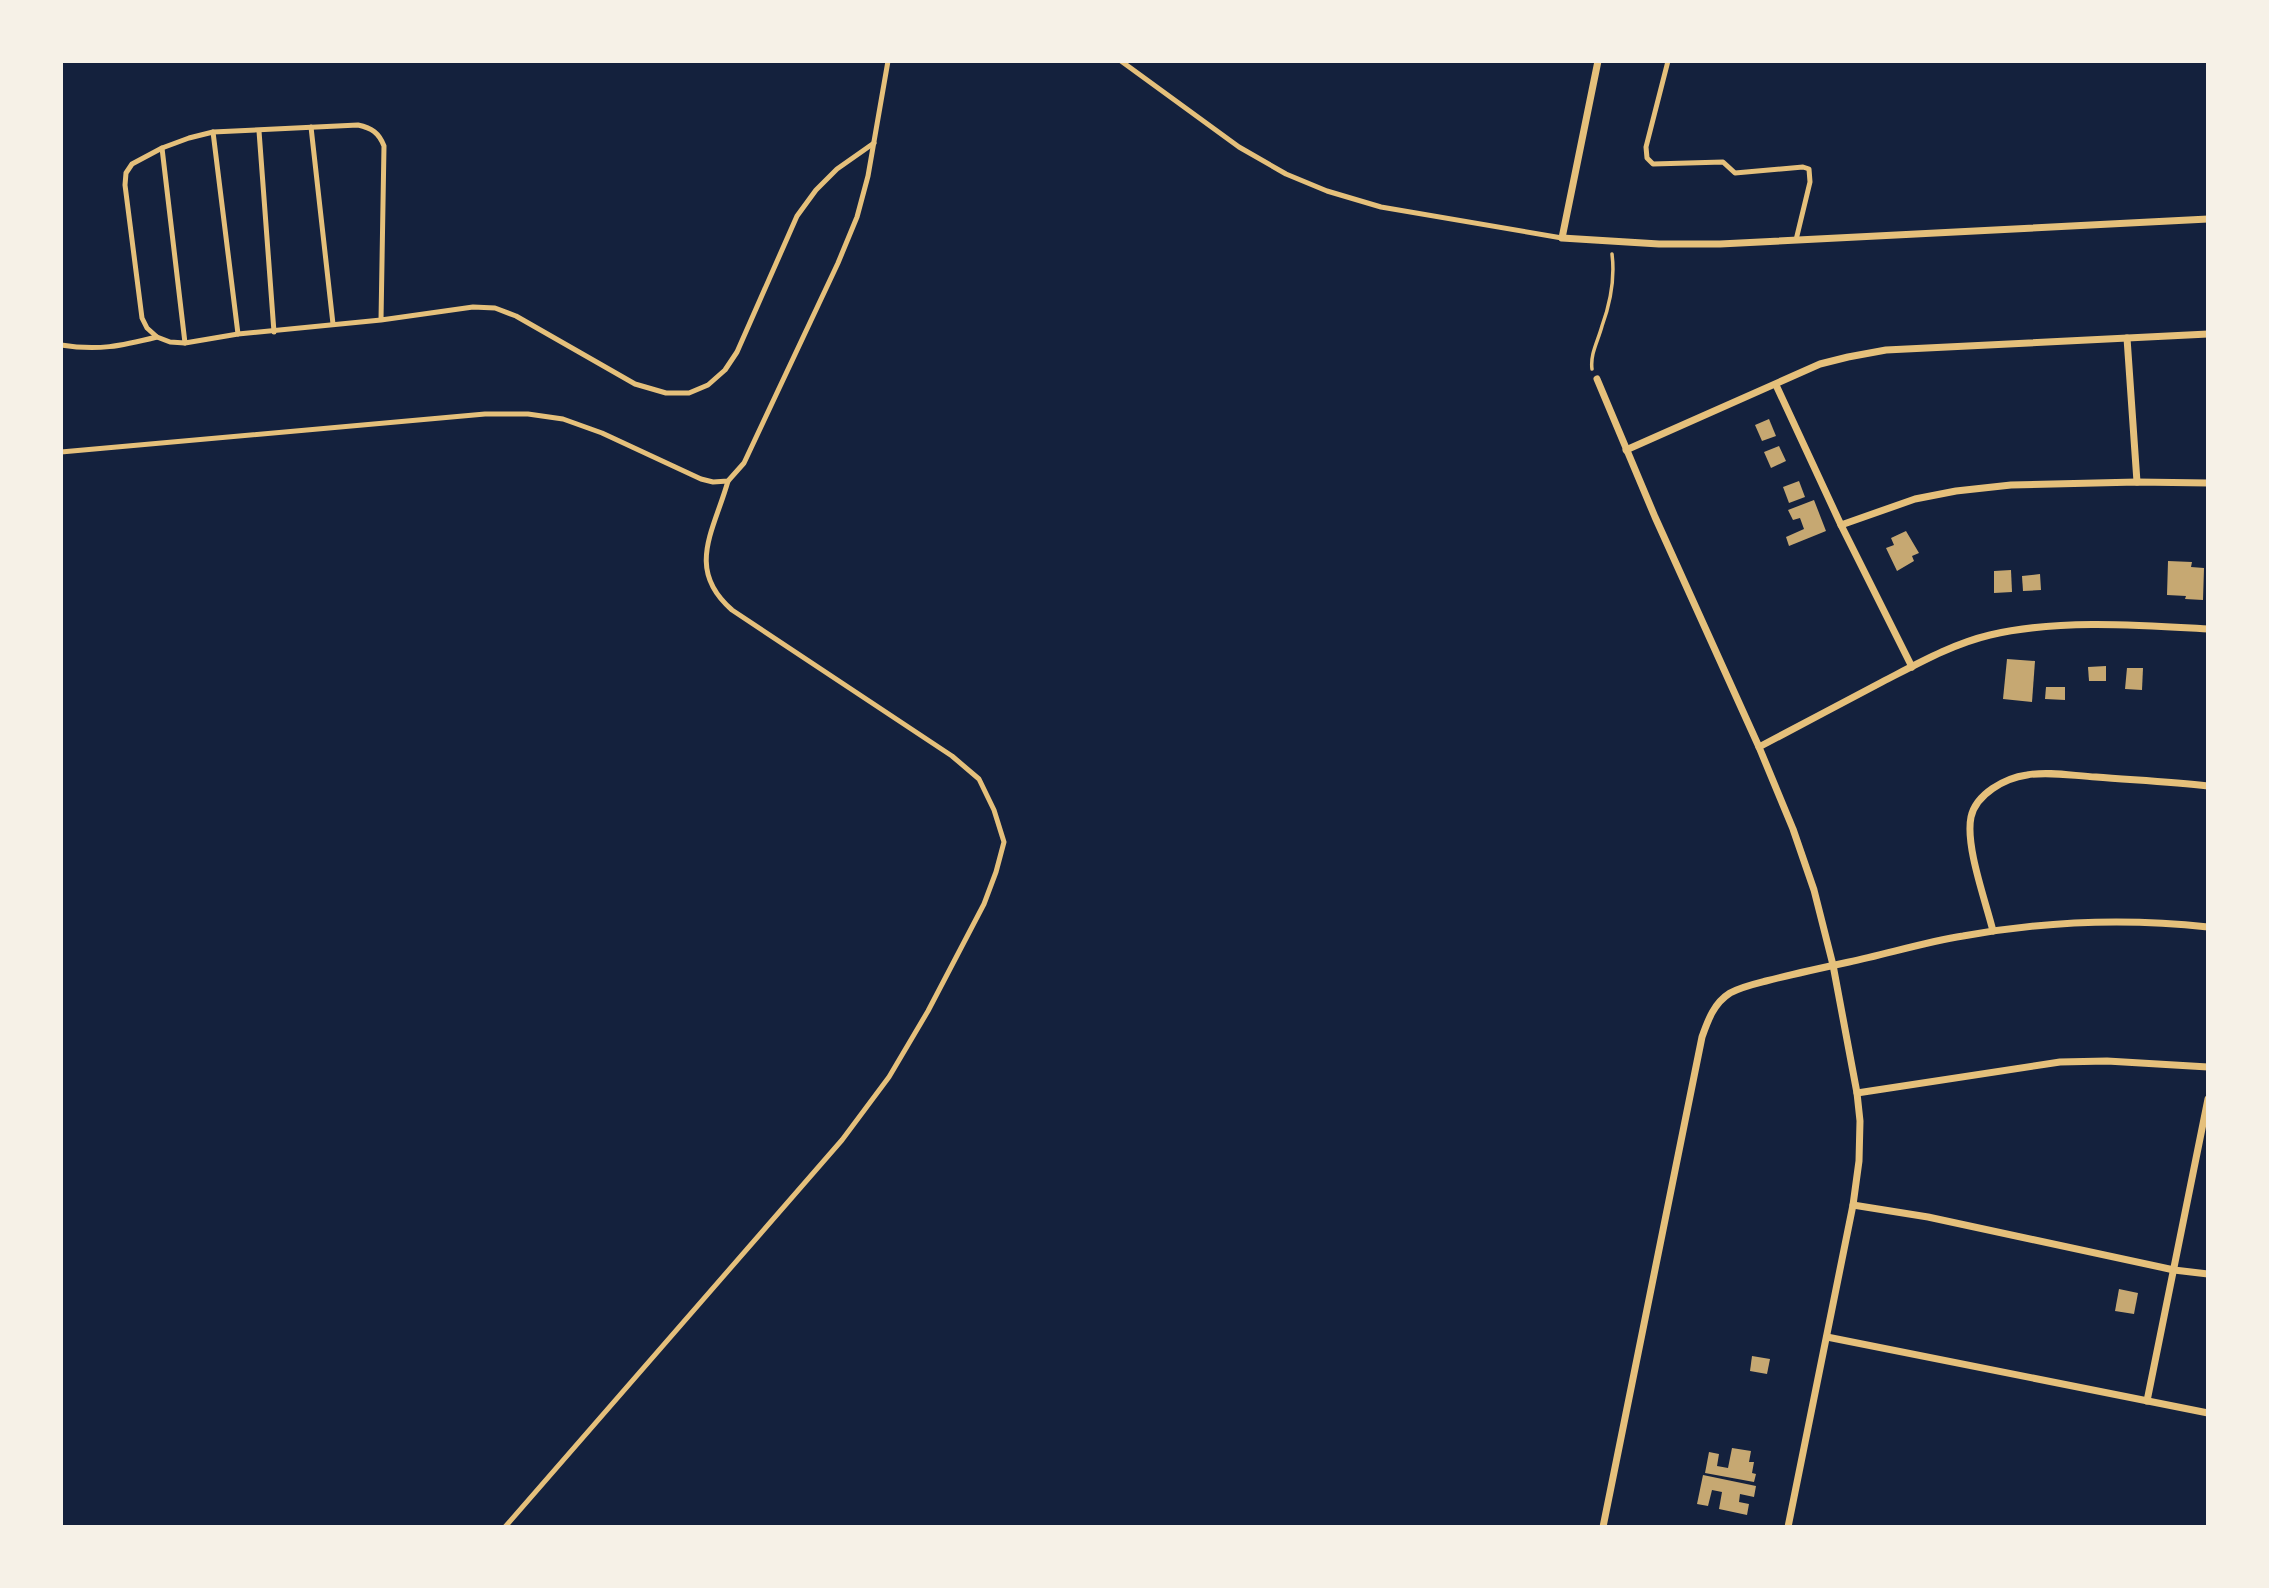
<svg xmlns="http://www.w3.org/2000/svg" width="2269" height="1588" font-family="'PT Serif',serif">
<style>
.building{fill:#c6a872}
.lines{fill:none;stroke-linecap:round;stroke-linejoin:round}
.path{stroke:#e5c07b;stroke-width:3.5}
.service{stroke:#e5c07b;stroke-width:5}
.minor{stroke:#e5c07b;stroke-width:7}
</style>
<rect width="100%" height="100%" fill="#14213d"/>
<g class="building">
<path d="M1769 419 1776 436 1762 441 1755 425Z"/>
<path d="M1779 446 1786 461 1771 468 1764 452Z"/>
<path d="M1799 481 1805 497 1789 503 1783 487Z"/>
<path d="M1814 500 1826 531 1789 546 1786 537 1804 529 1800 518 1793 520 1788 510Z"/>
<path d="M1906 531 1919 553 1912 556 1914 561 1897 571 1886 548 1894 545 1891 538Z"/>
<path d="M2168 561 2192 562 2191 567 2204 568 2203 600 2185 599 2186 596 2167 595Z"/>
<path d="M2011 570 2012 592 1994 593V571Z"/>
<path d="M2040 574 2041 590 2023 591 2022 576Z"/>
<path d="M2007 659 2035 661 2032 702 2003 699Z"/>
<path d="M2106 666V681H2089L2088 667Z"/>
<path d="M2127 668H2143L2142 690 2125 689Z"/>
<path d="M2046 687H2065V700L2045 699Z"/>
<path d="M2119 1289 2138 1293 2134 1314 2115 1311Z"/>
<path d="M1752 1356 1770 1359 1767 1374 1750 1371Z"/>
<path d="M1732 1448 1751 1451 1749 1462H1754L1752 1473 1756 1474 1754 1482 1705 1473 1709 1452 1719 1454 1717 1466 1728 1468Z"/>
<path d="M1703 1475 1756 1486 1754 1497 1740 1494 1739 1502 1749 1504 1747 1515 1719 1509 1722 1492 1712 1490 1708 1506 1697 1504Z"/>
</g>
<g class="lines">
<path class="path" d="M1592 369C1590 354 1598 341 1602 326 1610 304 1615 278 1612 254"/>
<g class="service">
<path d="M1121 61 1239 147 1286 174 1327 191 1381 207 1562 238"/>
<path d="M1668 61 1646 147 1647 158 1653 164 1723 162 1735 173 1803 167 1809 169 1810 182 1796 240"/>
<path d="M311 127 333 324"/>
<path d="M259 131 274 332"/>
<path d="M213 132 238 334"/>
<path d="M162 148 185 343"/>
<path d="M381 320 384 146C379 133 372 128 358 125L213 132 189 138 162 148 132 164 126 173 125 185 142 318 147 328 157 337 170 342 185 343 238 334 381 320 473 307 495 308 516 316 635 384 666 393H689L708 385 725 370 737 352 797 216 816 190 837 169 874 143"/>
<path d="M61 345C98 351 121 346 157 337"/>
<path d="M61 452 485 414H528L563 419 602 433 701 479 713 482 728 481 744 463 838 263 857 217 868 176 888 61"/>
<path d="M505 1527 842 1140 889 1077 928 1011 984 904 996 872 1004 842 994 810 979 779 952 756 732 610C685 569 714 531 728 481"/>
</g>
<g class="minor">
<path d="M1598 61 1562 238 1659 244H1720L2208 219"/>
<path d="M2127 338 2137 482"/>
<path d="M1597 379 1655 517 1759 747 1793 829 1814 890 1833 965 1857 1093 1860 1121 1859 1161 1853 1205 1788 1527"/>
<path d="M1776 385 1841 525 1912 667"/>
<path d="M1626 450 1820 364 1848 357 1886 350 2208 334"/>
<path d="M1841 525 1915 499 1956 491 2011 485 2137 482 2208 483"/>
<path d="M1759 747C1800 725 1841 704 1882 682 1917 664 1952 644 1990 635 2057 619 2139 625 2208 629"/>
<path d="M1993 931C1986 902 1965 846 1971 817 1976 794 2005 778 2027 775 2049 771 2074 776 2096 777 2133 780 2171 782 2208 786"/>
<path d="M1857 1093 2060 1062 2107 1061 2208 1067"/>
<path d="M1853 1205 1928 1217 2174 1270 2208 1274"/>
<path d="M1827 1337 2208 1413"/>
<path d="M2147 1401 2208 1099"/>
<path d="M1603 1527 1702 1037C1708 1020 1714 1003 1730 993 1741 987 1754 984 1766 981 1793 974 1821 968 1849 962 1887 954 1925 942 1963 936 2045 921 2126 918 2208 927"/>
</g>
</g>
<rect width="2269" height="1588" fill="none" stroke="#f6f1e7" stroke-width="126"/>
</svg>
